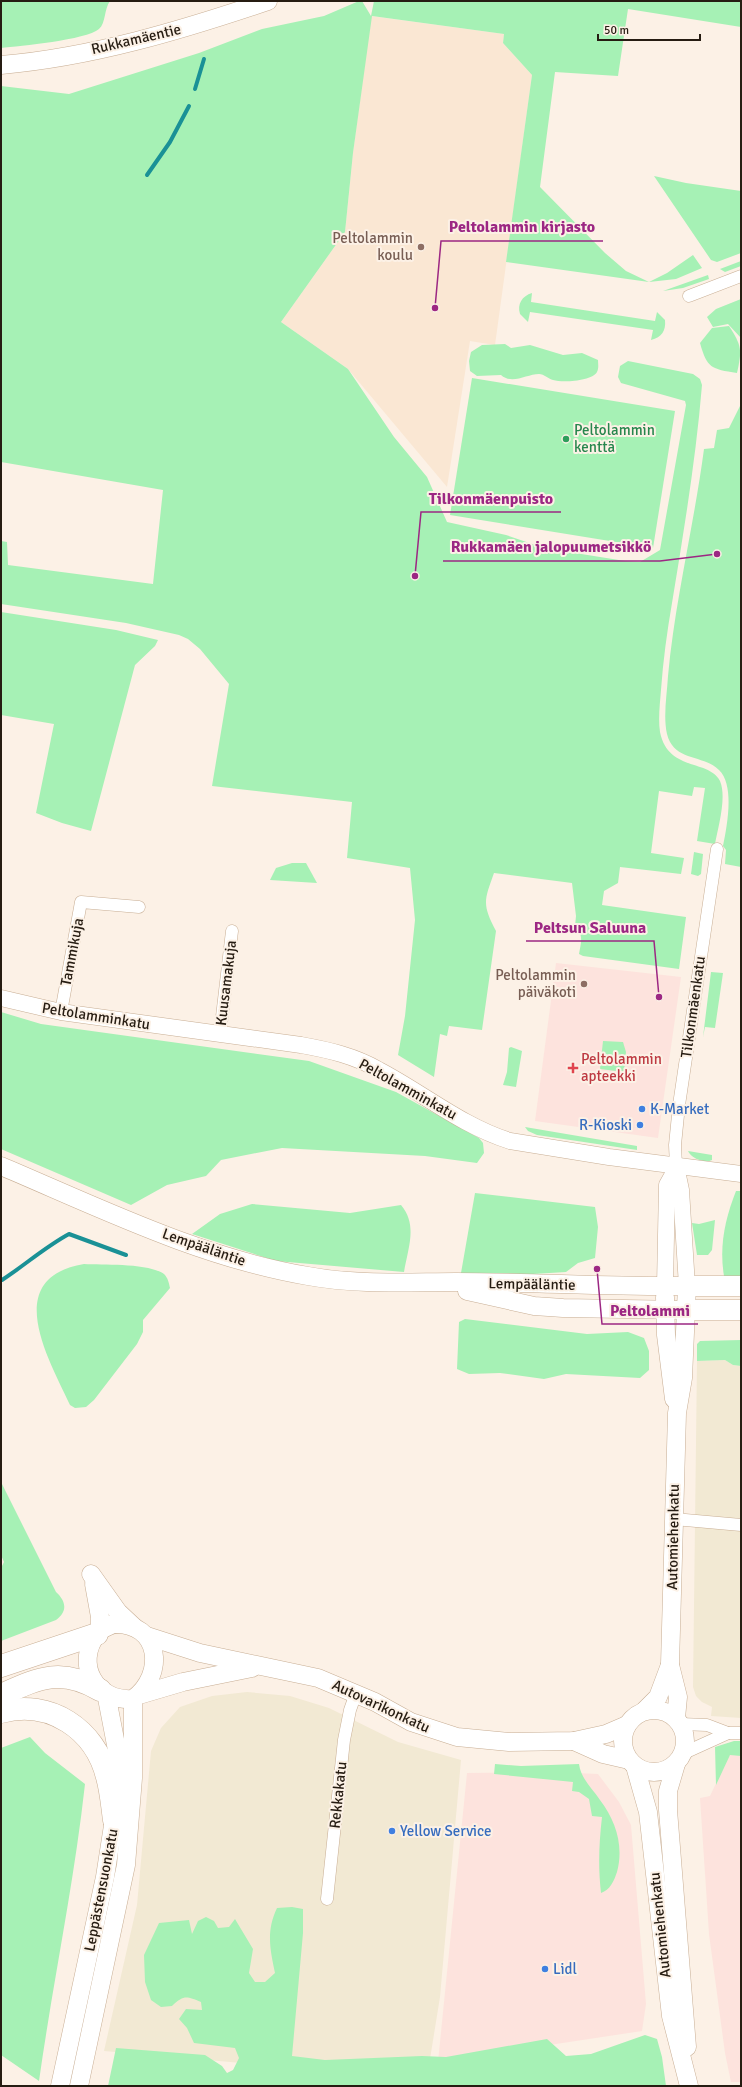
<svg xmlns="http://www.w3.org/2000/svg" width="742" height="2087" font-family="Signika,sans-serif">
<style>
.commercial{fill:#fde3dd}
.industrial{fill:#f2e9d3}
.built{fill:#fae7d3}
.green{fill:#a6f1b5}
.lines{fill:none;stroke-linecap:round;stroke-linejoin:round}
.stream{stroke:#1a9196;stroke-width:4}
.minor-casing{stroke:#c8ae94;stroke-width:13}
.tertiary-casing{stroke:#c8ae94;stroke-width:17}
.secondary-casing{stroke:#c8ae94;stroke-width:19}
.primary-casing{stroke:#c8ae94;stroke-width:21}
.motorway-casing{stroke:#c8ae94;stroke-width:23}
.minor{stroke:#fff;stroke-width:12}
.tertiary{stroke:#fff;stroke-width:16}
.secondary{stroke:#fff;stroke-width:18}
.primary{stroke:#fff;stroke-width:20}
.motorway{stroke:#fff;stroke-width:22}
.education-dot{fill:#8d6e63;stroke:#fcf1e6;stroke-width:1.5}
.leisure-dot{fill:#2e9e5b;stroke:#fcf1e6;stroke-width:1.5}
.health-dot{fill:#e0444e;stroke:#fcf1e6;stroke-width:1.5}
.shop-dot{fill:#3f7fe0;stroke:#fcf1e6;stroke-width:1.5}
.labels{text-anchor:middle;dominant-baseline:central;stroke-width:4;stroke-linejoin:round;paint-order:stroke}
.street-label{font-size:15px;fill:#261c12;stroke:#fcf1e6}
.education-label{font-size:15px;fill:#785e54;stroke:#fcf1e6;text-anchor:end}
.leisure-label{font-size:15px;fill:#27864d;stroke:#fcf1e6;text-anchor:start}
.health-label{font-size:15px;fill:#be3a42;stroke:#fcf1e6;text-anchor:start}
.shop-label{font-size:15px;fill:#366cbe;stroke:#fcf1e6;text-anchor:start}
.leader{fill:none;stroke:#9c2783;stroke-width:1.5}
.callout-dot{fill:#9c2783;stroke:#fcf1e6;stroke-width:1.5}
.callout-label{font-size:16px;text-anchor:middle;font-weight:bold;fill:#9c2783;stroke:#fcf1e6;stroke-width:4;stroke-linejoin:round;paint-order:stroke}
</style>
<rect width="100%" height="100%" fill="#fcf1e6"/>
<g class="commercial">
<path d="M556 963 681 977 658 1138 535 1121Z"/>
<path d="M732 1750 741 1751V2082H731L725 2053 709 1934 700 1798 710 1796Z"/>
<path d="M553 1772 598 1774 619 1802 631 1825 646 2004 642 2031 438 2062 467 1773Z"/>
</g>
<g class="industrial">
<path d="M725 1360 733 1365 741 1366V1718L711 1716 712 1707 702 1702 696 1696 693 1687 697 1361Z"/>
<path d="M247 1692 290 1696 329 1708 398 1742 461 1760 440 1997 430 2059 300 2068 104 2051 137 1905 151 1751 161 1728 180 1707 212 1696Z"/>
</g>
<path class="built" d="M371 16 504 34 503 43 532 75 495 345 470 341 447 487 348 369 281 322 345 232 353 153Z"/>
<g class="green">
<path d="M1 1H110C104 9 106 23 99 29 86 40 20 46 1 48Z"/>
<path d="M359 1H362L371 16 374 1H741V27L628 9 618 76 555 72 540 187 605 253 626 271 649 282 667 273 693 255 702 268 676 279 649 282 506 262 532 75 503 43 504 34 372 16 353 153 345 232 281 322 348 369 394 437 427 477 447 522 506 535 544 548 625 561 640 562 660 550 686 405 685 401 621 383 618 377 620 366 628 361 693 374 700 379 702 385C696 458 684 530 672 603 667 632 663 661 661 690 660 703 658 719 660 732 668 772 709 759 720 781 727 797 718 828 715 844L697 841 705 788 694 787 692 796 659 791 651 853 684 858 681 874 620 867 618 883 604 891 602 905 686 917 679 969 583 956 579 954C581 942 584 935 575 926L576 916 572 883 494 873C484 901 482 904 496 931L482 1030 449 1026 447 1036 440 1034 434 1077 398 1055 405 1016 415 920 410 868 347 858 352 802 212 786 229 684 200 649 188 639 179 635 126 623 1 604V541L7 542 8 565 153 584 163 490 1 462V86L69 94 199 53 262 29 324 16Z"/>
<path d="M654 176 686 183 741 191V253L717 262 711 260Z"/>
<path d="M741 261V266L725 272 720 269Z"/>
<path d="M708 275 709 279 683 288 663 291Z"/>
<path d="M532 293 531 302 655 321 657 312 665 320C666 331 662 337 651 340L653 330 530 312 528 322 520 314C517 304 522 296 532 293Z"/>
<path d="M741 299V338L728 324 713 327 707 317 716 309Z"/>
<path d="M729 326C742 346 742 350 737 373 711 369 707 368 700 343L712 328Z"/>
<path d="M505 344 511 348 530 345 563 355 582 353 598 360C598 364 599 368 597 372 592 381 563 383 553 380 549 379 544 374 539 374 527 374 512 385 501 375L477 376 470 371 469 361 471 352 482 345Z"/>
<path d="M472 378 675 411 653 548 450 515Z"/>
<path d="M741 404V867L725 864 726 850 723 846C727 826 735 785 719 770 703 754 674 762 667 734 663 716 667 694 668 676 675 600 694 525 704 449L714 448 717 430 729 428Z"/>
<path d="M1 612 116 630 158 640 155 646 135 665 91 831 62 823 36 813 54 724 1 715Z"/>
<path d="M694 852 703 854 701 874 698 876 691 874Z"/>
<path d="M292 863H306L317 883 270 880 276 868Z"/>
<path d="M711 972 723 973 715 1028 705 1027 703 1037Z"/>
<path d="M1 1012 41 1024 309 1061 396 1092 479 1138 483 1143 484 1153 477 1163 425 1156 282 1148 221 1160 206 1176 167 1185 131 1205 1 1149Z"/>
<path d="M603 1041 623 1042 626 1052 624 1072 600 1069Z"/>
<path d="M511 1047 522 1051 516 1087 503 1085 507 1072 509 1048Z"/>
<path d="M525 1127 637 1146V1150L537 1135 528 1131Z"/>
<path d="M688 1151 712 1155V1160C705 1164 691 1158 688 1151Z"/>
<path d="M736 1191H741V1278L724 1276C719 1246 725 1219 736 1191Z"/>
<path d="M475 1193 595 1207 598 1227 595 1258 578 1263 566 1272 533 1274 461 1273Z"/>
<path d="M252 1204 350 1213 401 1205C418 1225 408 1248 404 1272L276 1261 192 1234 220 1214Z"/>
<path d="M715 1220 712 1250 708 1255H697L692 1223 699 1224Z"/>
<path d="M84 1264C104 1265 148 1263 164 1274 168 1278 169 1283 170 1288L143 1320V1332L137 1344 94 1400 86 1407 75 1408 70 1405C48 1358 1 1278 84 1264Z"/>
<path d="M465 1319 587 1334 628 1332 644 1338 649 1351V1370L640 1378 566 1374 544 1379 500 1373 469 1374 457 1369 459 1322Z"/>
<path d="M741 1340V1366L733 1365 725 1360 697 1361V1344L700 1341Z"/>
<path d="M1 1482 56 1592C66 1601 68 1611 56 1620L1 1641V1568L4 1562 1 1555Z"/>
<path d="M30 1737 45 1753 85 1784C74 1884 53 1982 39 2081L1 2055V1748Z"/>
<path d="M734 1741H741V1756L730 1755 716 1785 715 1747Z"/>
<path d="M495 1764 521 1766 579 1764C581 1779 592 1788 600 1800 616 1821 624 1846 617 1872 614 1881 610 1890 601 1893 598 1867 599 1843 602 1817L592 1816 589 1799 579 1792 572 1791 573 1782 494 1774Z"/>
<path d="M292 1907 303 1909V1933L292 2056 325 2060 422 2056 446 2057 547 2039 566 2056 591 2054 645 2035 657 2039 662 2057 666 2086H108L116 2048 205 2055 222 2066 227 2073 233 2070 239 2058 235 2048 194 2043 187 2028 179 2019 186 2009 202 2010 201 2002C186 1996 184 1995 172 2006L161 2007 151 2000 145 1982 144 1955 159 1923 189 1920 192 1934 198 1921 206 1917 214 1921 218 1928 229 1927 235 1919 253 1949 249 1973 255 1982H265L275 1973C270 1949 266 1931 277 1908Z"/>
</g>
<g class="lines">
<g class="stream">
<path d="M195 89 204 59"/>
<path d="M147 175 170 142 189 106"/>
<path d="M2 1280C25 1265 45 1247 69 1234L126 1255"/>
</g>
<g class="minor-casing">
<g id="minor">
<path d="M689 296 741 276"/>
<path d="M61 1012 81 902 139 907"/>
<path d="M220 1034 232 931"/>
<path d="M676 1166 675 1145 679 1105 717 849"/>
<path d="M674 1519 741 1525"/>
<path d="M680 1724 707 1725 728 1733"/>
<path d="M684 1753 728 1733H741"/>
<path d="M327 1899 344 1740 350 1710 356 1693"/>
</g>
</g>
<g class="tertiary-casing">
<g id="tertiary">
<path d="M1 998 61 1012 301 1045C329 1050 355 1056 379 1070 423 1093 462 1126 510 1141L609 1157 741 1174"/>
<path d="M676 1166 681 1190 687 1286"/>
<path d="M665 1286 667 1185 676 1169"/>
</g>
</g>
<g class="secondary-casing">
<g id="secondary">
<path d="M1 65C93 57 182 30 268 1"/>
<path d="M1 1166C100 1208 201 1258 308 1276 356 1285 407 1282 456 1282 533 1282 610 1287 687 1286L683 1378 677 1413 670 1665 678 1697 676 1718"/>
<path d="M467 1291 534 1306 563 1308 686 1310"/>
<path d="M665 1297 666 1335 674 1399"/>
<path d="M91 1574 118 1612 134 1627"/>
<path d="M94 1584 100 1617V1631"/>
<path d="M113 1624C161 1622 166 1675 133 1699 96 1702 74 1664 97 1634 100 1629 108 1627 113 1624Z"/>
<path d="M147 1636 200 1653 318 1678 375 1702 411 1722 457 1737 509 1742 574 1741 606 1734 627 1725"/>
<path d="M139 1695 183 1682 252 1668"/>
<circle cx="654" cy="1741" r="31"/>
<path d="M644 1711 658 1697 670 1665"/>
<path d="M574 1741 603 1754 629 1760"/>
<path d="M676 1764 668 1791V1810L687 2047"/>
<path d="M635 1766 648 1812 671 2016 689 2086"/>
<path d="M60 2086 105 1877 119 1787 117 1750 106 1693"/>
<path d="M79 2086 126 1865 133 1778V1699"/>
</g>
</g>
<g class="primary-casing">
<g id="primary">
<path d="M687 1286H741"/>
<path d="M686 1310H741"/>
</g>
</g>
<g class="motorway-casing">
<g id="motorway">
<path d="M1 1666 97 1634"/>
<path d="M1 1695C39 1678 61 1667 100 1690"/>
<path d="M1 1712C50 1699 95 1729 107 1777 111 1791 112 1806 114 1820"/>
</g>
</g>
<use href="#minor" class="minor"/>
<use href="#tertiary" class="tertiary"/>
<use href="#secondary" class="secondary"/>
<use href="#primary" class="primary"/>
<use href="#motorway" class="motorway"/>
</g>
<g class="education-dot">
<circle cx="421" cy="247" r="4"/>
<circle cx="584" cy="984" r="4"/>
</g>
<circle class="leisure-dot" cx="566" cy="439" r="4"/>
<path class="health-dot" d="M571 1062h4v4h4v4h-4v4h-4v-4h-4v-4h4z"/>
<g class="shop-dot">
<circle cx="642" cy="1109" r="4"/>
<circle cx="640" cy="1125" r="4"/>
<circle cx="392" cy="1831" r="4"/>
<circle cx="545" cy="1969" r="4"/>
</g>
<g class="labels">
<g class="street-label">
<text transform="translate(136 39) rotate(-13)">Rukkamäentie</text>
<text transform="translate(72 952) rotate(-79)">Tammikuja</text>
<text transform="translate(226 983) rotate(-83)">Kuusamakuja</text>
<text transform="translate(693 1007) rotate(-82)">Tilkonmäenkatu</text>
<text transform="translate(96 1016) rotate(9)">Peltolamminkatu</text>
<text transform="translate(408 1089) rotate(29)">Peltolamminkatu</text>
<text transform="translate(204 1247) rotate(19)">Lempääläntie</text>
<text transform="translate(532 1284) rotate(1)">Lempääläntie</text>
<text transform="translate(673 1537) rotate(-89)">Automiehenkatu</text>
<text transform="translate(381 1706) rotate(25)">Autovarikonkatu</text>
<text transform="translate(338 1795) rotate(-84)">Rekkakatu</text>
<text transform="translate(101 1890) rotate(-79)">Leppästensuonkatu</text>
<text transform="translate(660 1925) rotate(-96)">Automiehenkatu</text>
</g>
<g class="education-label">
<text x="413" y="238">Peltolammin<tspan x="413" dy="17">koulu</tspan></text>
<text x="576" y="975">Peltolammin<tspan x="576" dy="17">päiväkoti</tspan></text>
</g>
<g class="leisure-label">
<text x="574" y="430">Peltolammin<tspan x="574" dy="17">kenttä</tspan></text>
</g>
<g class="health-label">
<text x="581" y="1059">Peltolammin<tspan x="581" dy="17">apteekki</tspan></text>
</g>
<g class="shop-label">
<text x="650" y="1109">K-Market</text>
<text x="632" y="1125" text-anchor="end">R-Kioski</text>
<text x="400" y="1831">Yellow Service</text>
<text x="553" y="1969">Lidl</text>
</g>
</g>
<path class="leader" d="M435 308L441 241H603M415 576L421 512H561M717 554L660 561H443M659 997L654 941H526M597 1269L602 1324H698"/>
<g class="callout-dot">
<circle cx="435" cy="308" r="4"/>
<circle cx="415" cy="576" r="4"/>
<circle cx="717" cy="554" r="4"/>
<circle cx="659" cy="997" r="4"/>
<circle cx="597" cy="1269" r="4"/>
</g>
<g class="callout-label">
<text x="522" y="232">Peltolammin kirjasto</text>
<text x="491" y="504">Tilkonmäenpuisto</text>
<text x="551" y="552">Rukkamäen jalopuumetsikkö</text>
<text x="590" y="933">Peltsun Saluuna</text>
<text x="650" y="1316">Peltolammi</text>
</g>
<rect width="742" height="2087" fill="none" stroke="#261c12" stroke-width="4"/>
<path d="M598 34v6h102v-6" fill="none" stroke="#261c12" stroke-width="2"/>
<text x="604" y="34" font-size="12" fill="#261c12" stroke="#fcf1e6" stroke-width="3" paint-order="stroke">50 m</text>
</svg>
